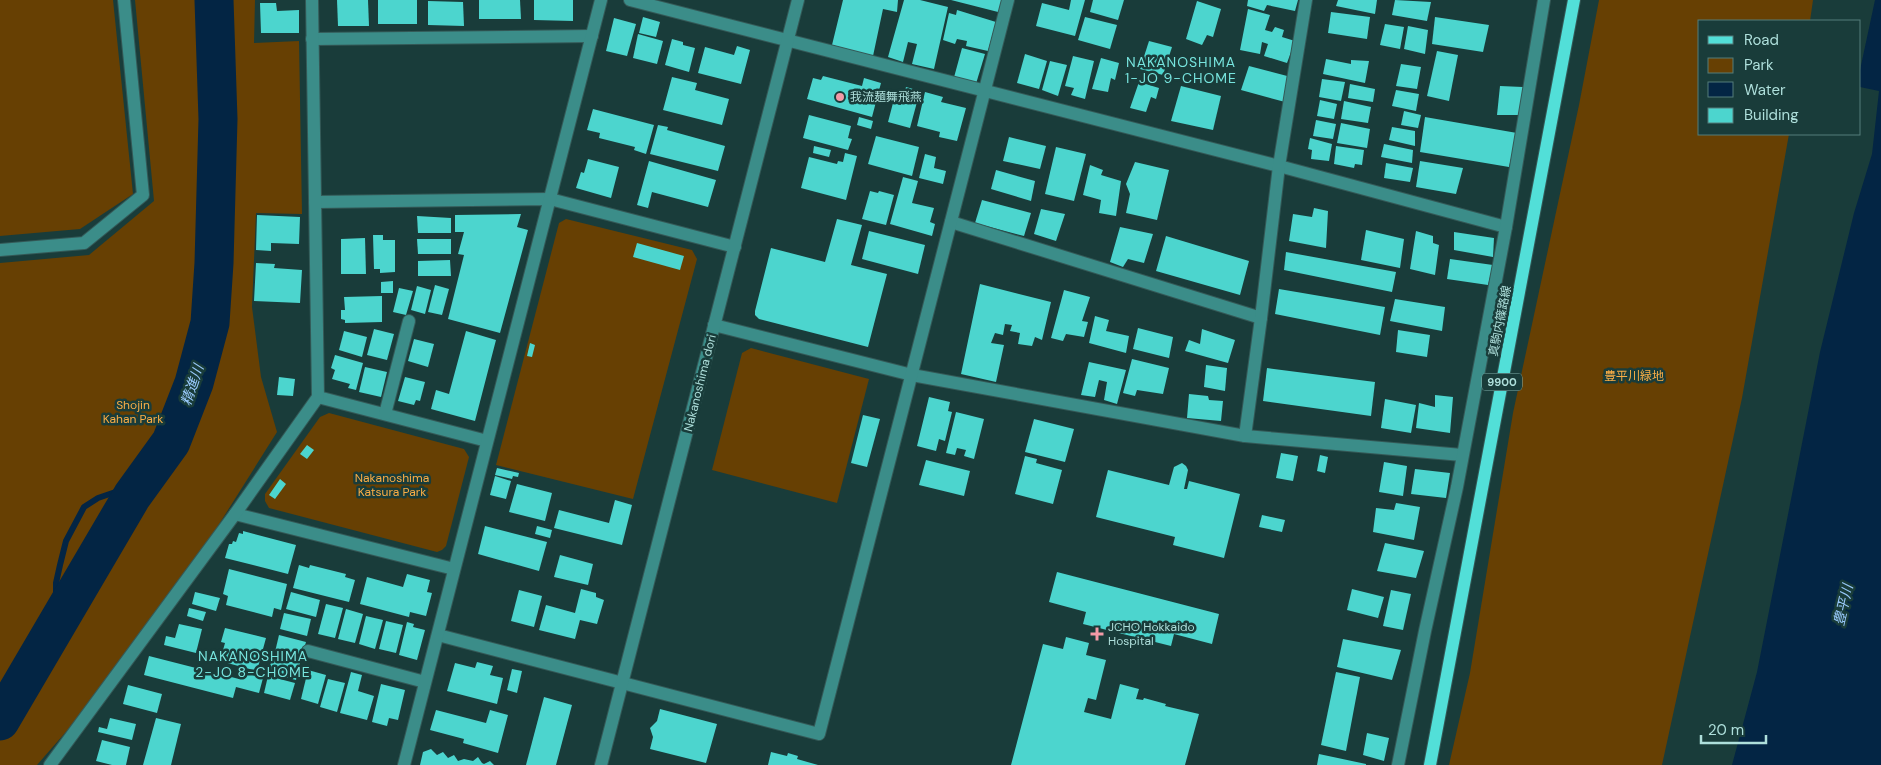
<svg xmlns="http://www.w3.org/2000/svg" width="1881" height="765" font-family="'DM Sans','Noto Sans JP',sans-serif">
<style>
.green{fill:#674003}
.water{fill:#032544}
.lines{fill:none;stroke-linecap:round;stroke-linejoin:round}
.stream{stroke:#032544;stroke-width:6}
.river{stroke:#032544;stroke-width:39}
.building{fill:#4cd5ce}
.minor-casing{stroke:#345957;stroke-width:14}
.major-casing{stroke:#345957;stroke-width:14}
.minor{stroke:#3b8d89;stroke-width:12}
.major{stroke:#52dfd8;stroke-width:12}
.poi-dot{fill:#f39aa7;stroke:#193c3a;stroke-width:2}
.labels{text-anchor:middle;dominant-baseline:central;stroke-width:5;stroke-linejoin:round;paint-order:stroke}
.shield{fill:#193c3a;stroke:#81aeab;stroke-width:1}
.shield-label{font-size:11px;font-weight:bold;fill:#aedfdb}
.poi-label{font-size:12px;fill:#aedfdb;stroke:#193c3a;text-anchor:start}
.street-label{font-size:12px;fill:#aedfdb;stroke:#193c3a}
.park-label{font-size:12px;fill:#fbae46;stroke:#193c3a}
.neighbourhood-label{font-size:14px;letter-spacing:1px;fill:#77e4de;stroke:#193c3a}
.water-label{font-size:14px;font-style:italic;fill:#99c9fb;stroke:#193c3a}
</style>
<rect width="100%" height="100%" fill="#193c3a"/>
<g class="green">
<path d="M0 0H113L133 194 80 229 0 236Z"/>
<path d="M135 0H255L254 43 299 41 302 214 256 213 252 307 261 377 277 432 194 564 85 710 37 765H0V263L89 255 154 201Z"/>
<path d="M1599 0H1813L1810 21H1700V134H1789L1742 398 1662 765H1449L1470 673 1513 413 1579 105Z"/>
<path d="M566 219 692 250 697 259 633 499 496 465 559 223Z"/>
<path d="M751 348 869 379 837 503 712 470 742 353Z"/>
<path d="M329 413 464 449 469 457 446 546 442 550 437 552 269 508 265 501V494L320 417Z"/>
</g>
<path class="water" d="M1875 0H1881V765H1732L1757 672 1820 352 1854 213 1872 154 1879 91 1860 87V70Z"/>
<g class="lines">
<path class="stream" d="M56 625V583L60 565 66 541 84 507 98 498 130 487 144 480"/>
<path class="river" d="M0 721 132 496 171 442 194 383 210 323 214 263 218 119 214 0"/>
</g>
<g class="building">
<path d="M337 0H368L369 26H338Z"/>
<rect x="378" y="0" width="39" height="24"/>
<path d="M479 0H520L521 19H479Z"/>
<path d="M534 0H573V21L534 20Z"/>
<path d="M843 0H898L897 12 883 9 873 56 832 45Z"/>
<path d="M904 0H920L948 7 934 69 912 64 917 44 908 42 903 62 888 57Z"/>
<path d="M951 0H1005L1002 13Z"/>
<path d="M1071 0H1085L1075 36 1036 26 1042 3 1069 10Z"/>
<path d="M1093 0H1124L1118 20 1090 12Z"/>
<path d="M1248 0H1298L1295 11 1267 5 1264 11 1247 6Z"/>
<path d="M1338 0H1377L1375 14 1336 6Z"/>
<path d="M1395 0 1431 2 1427 21 1392 15Z"/>
<path d="M428 1 463 2 464 26 428 25Z"/>
<path d="M1197 1 1221 9 1213 37 1207 35 1202 45 1186 39Z"/>
<path d="M260 3H276L277 11 299 10V33H261Z"/>
<path d="M1248 9 1270 15 1265 30 1272 32 1275 27 1284 30 1282 37 1295 41 1287 63 1264 56 1268 44 1262 42 1260 54 1240 50Z"/>
<path d="M957 10 996 22 988 51 966 46 967 41 957 39 955 44 943 40 949 13 956 15Z"/>
<path d="M1331 12 1370 17 1367 39 1328 33Z"/>
<path d="M643 17 660 22 656 37 639 33Z"/>
<path d="M1085 17 1117 25 1110 49 1078 40Z"/>
<path d="M1435 17 1489 25 1483 52 1432 44Z"/>
<path d="M614 18 636 24 627 56 606 51Z"/>
<path d="M1385 24 1404 27 1400 49 1380 45Z"/>
<path d="M1408 26 1428 30 1425 54 1404 49Z"/>
<path d="M638 34 663 41 657 64 633 58Z"/>
<path d="M672 39 683 42V45L695 48 689 72 665 65Z"/>
<path d="M1149 41 1172 47 1163 75 1140 69Z"/>
<path d="M737 46 750 50 741 84 698 73 705 47 734 55Z"/>
<path d="M962 48 985 54 975 87 953 81Z"/>
<path d="M1437 51 1458 55 1449 101 1427 96Z"/>
<path d="M1025 54 1047 61 1039 89 1017 83Z"/>
<path d="M1073 56 1094 61 1085 99 1071 95 1074 88 1065 86Z"/>
<path d="M1101 58 1119 63 1115 80 1111 78 1108 92 1092 89Z"/>
<path d="M1326 59 1351 64V60L1369 61 1365 83 1323 74Z"/>
<path d="M1050 61 1067 65 1058 96 1042 90Z"/>
<path d="M1401 64 1421 67 1417 89 1396 86Z"/>
<path d="M1249 66 1291 77 1285 102 1241 90Z"/>
<path d="M823 76 862 86 864 78 881 83 872 117 807 99 813 78 821 80Z"/>
<path d="M672 77 697 83 695 90 729 99 722 125 663 110Z"/>
<path d="M1322 79 1345 82 1341 101 1319 97Z"/>
<path d="M1139 82 1159 88 1156 99 1151 97 1146 112 1130 108Z"/>
<path d="M1350 84 1375 89 1373 102 1348 98Z"/>
<path d="M1181 86 1221 96 1213 130 1171 121Z"/>
<path d="M1500 86 1523 87 1520 115H1497Z"/>
<path d="M906 87 920 91 910 128 888 122 893 103 901 105Z"/>
<path d="M1396 90 1419 94 1416 111 1392 106Z"/>
<path d="M925 92 943 97 941 102 966 108 957 141 939 137 940 132 917 126Z"/>
<path d="M1320 100 1337 104 1334 119 1317 116Z"/>
<path d="M1344 101 1371 107 1368 123 1341 119Z"/>
<path d="M593 109 654 125 646 154 634 150 635 147 599 138 600 133 587 130Z"/>
<path d="M1404 111 1421 115 1418 128 1401 125Z"/>
<path d="M809 115 851 126 848 138 852 139 848 150 803 138Z"/>
<path d="M859 117 873 121 871 129 857 125Z"/>
<path d="M1425 117 1517 133 1509 167 1420 152Z"/>
<path d="M1316 120 1336 124 1333 139 1313 136Z"/>
<path d="M1341 123 1370 129 1367 148 1337 143Z"/>
<path d="M658 125 668 127 667 130 725 146 718 171 650 154Z"/>
<path d="M1392 127 1415 131V146L1389 140Z"/>
<path d="M876 136 919 147 912 176 868 164Z"/>
<path d="M1009 137 1046 146 1040 169 1003 161Z"/>
<path d="M1310 138 1332 144 1329 161 1311 159 1312 150 1308 149Z"/>
<path d="M1384 144 1413 150 1412 163 1381 157Z"/>
<path d="M814 146 831 150 829 157 813 153Z"/>
<path d="M1336 146 1364 150 1362 165 1355 164 1354 168 1334 164Z"/>
<path d="M1056 147 1086 154 1074 201 1045 194Z"/>
<path d="M845 153 857 156 846 200 801 188 809 157 837 164 838 161 843 162Z"/>
<path d="M925 154 936 157 934 168 946 171 943 184 919 178Z"/>
<path d="M588 159 619 167 611 198 576 188 581 172 584 173Z"/>
<path d="M649 161 716 180 708 207 652 192 648 208 637 205Z"/>
<path d="M1420 161 1463 168 1456 194 1416 187Z"/>
<path d="M1135 162 1169 170 1157 220 1126 213 1130 194 1126 184Z"/>
<path d="M1386 163 1413 168 1410 182 1384 178Z"/>
<path d="M1090 165 1103 170 1101 175 1121 181 1116 216 1099 213 1101 200 1083 195Z"/>
<path d="M996 170 1035 181 1031 201 991 189Z"/>
<path d="M903 177 918 181 912 203 934 208 930 222 935 224 932 236 890 224Z"/>
<path d="M870 191 878 193 879 191 894 195 886 225 862 219Z"/>
<path d="M982 200 1031 213 1024 236 975 223Z"/>
<path d="M1314 208 1328 211 1326 248 1289 241 1293 214 1312 217Z"/>
<path d="M1041 209 1065 214 1056 241 1034 234Z"/>
<path d="M521 214 517 227 528 230 500 333 448 319 464 255 458 254 464 232H455V215Z"/>
<path d="M257 215 300 217 299 244 271 243V251L256 250Z"/>
<path d="M417 216 451 218V233H418Z"/>
<path d="M837 219 862 225 851 265 887 274 868 347 759 319 755 315V311L771 248 825 262Z"/>
<path d="M1120 227 1153 234 1144 263 1128 259 1123 267 1110 262Z"/>
<path d="M1366 230 1404 239 1400 268 1361 260Z"/>
<path d="M869 231 925 245 918 274 862 259Z"/>
<path d="M1416 231 1433 236V243L1439 245 1435 275 1410 269Z"/>
<path d="M1454 232 1494 238 1493 257 1454 250Z"/>
<path d="M373 235H383V240H395V272L380 273V269H374Z"/>
<path d="M1166 236 1249 261 1240 295 1156 271Z"/>
<path d="M365 238 366 274H341V239Z"/>
<path d="M417 239H451V254H418Z"/>
<path d="M637 243 684 256 680 270 633 257Z"/>
<path d="M1286 252 1396 272 1392 292 1284 270Z"/>
<path d="M1450 259 1493 265 1488 285 1447 279Z"/>
<path d="M450 260 451 276H418V261Z"/>
<path d="M256 263 275 264 274 268 302 270 300 303 254 301Z"/>
<path d="M393 281V293H381V282Z"/>
<path d="M980 284 1051 302 1042 340 1035 337 1032 346 1018 344 1020 333 1010 331 1012 325 1005 324 1003 335 995 333 991 343 1004 345 996 382 961 374Z"/>
<path d="M435 285 449 289 442 315 428 312Z"/>
<path d="M417 286 431 290 425 314 411 310Z"/>
<path d="M399 288 413 291 406 315 393 312Z"/>
<path d="M1279 289 1385 307 1380 335 1275 314Z"/>
<path d="M1064 290 1090 297 1082 321 1088 322 1084 337 1066 334 1063 341 1051 338Z"/>
<path d="M382 296V322L345 323V320L341 319V310H345L344 297Z"/>
<path d="M1395 299 1445 307 1442 331 1390 321Z"/>
<path d="M1095 316 1109 320 1106 331 1129 336 1126 353 1089 343Z"/>
<path d="M1138 328 1173 337 1169 358 1133 349Z"/>
<path d="M374 329 394 334 387 360 367 355Z"/>
<path d="M1202 329 1235 340 1228 363 1185 351 1189 340 1200 344Z"/>
<path d="M1398 330 1430 335 1427 357 1396 352Z"/>
<path d="M344 331 367 337 362 357 339 350Z"/>
<path d="M466 331 496 340 475 421 431 409 436 390 449 394Z"/>
<path d="M414 339 434 344 428 367 408 361Z"/>
<path d="M530 343 535 345 532 357 527 356Z"/>
<path d="M335 355 363 363 356 390 348 388 350 384 332 379 335 370 331 368Z"/>
<path d="M1132 359 1169 368 1163 394 1137 390 1135 396 1123 393Z"/>
<path d="M1089 362 1126 370 1117 404 1104 400 1107 382 1099 380 1095 397 1081 395Z"/>
<path d="M1206 365 1227 368 1225 391 1204 387Z"/>
<path d="M365 367 387 372 381 397 359 392Z"/>
<path d="M1267 368 1375 382 1371 416 1263 401Z"/>
<path d="M279 377 295 379 293 396 277 395Z"/>
<path d="M405 377 425 382 420 401 416 400 414 405 398 401Z"/>
<path d="M1189 394 1208 396 1209 400 1223 401 1221 421 1187 418Z"/>
<path d="M1435 395 1453 397 1450 433 1416 428 1419 403 1435 407Z"/>
<path d="M929 397 950 402 948 411 952 412 945 441 939 439 936 451 917 446Z"/>
<path d="M1385 399 1416 405 1411 433 1381 428Z"/>
<path d="M956 412 984 419 974 459 964 456 966 450 957 448 955 455 946 453Z"/>
<path d="M863 415 880 419 867 467 851 463Z"/>
<path d="M1034 419 1074 429 1065 462 1025 452Z"/>
<path d="M307 445 314 450 307 459 300 454Z"/>
<path d="M1281 453 1298 456 1293 481 1276 478Z"/>
<path d="M1320 455 1328 457 1325 473 1317 471Z"/>
<path d="M1025 456 1037 459 1036 463 1062 470 1053 504 1015 494Z"/>
<path d="M926 460 970 471 964 496 919 485Z"/>
<path d="M1384 462 1407 466 1403 496 1379 492Z"/>
<path d="M1182 463 1186 466 1188 470 1184 489H1187L1189 481 1240 494 1224 558 1173 545 1175 537 1096 517 1108 470 1169 485 1174 467Z"/>
<path d="M497 468 519 473 518 477 513 476 512 479 495 475Z"/>
<path d="M1415 469 1450 473 1446 498 1411 494Z"/>
<path d="M495 476 511 481 506 499 490 495Z"/>
<path d="M280 479 286 484 275 499 269 495Z"/>
<path d="M517 484 552 493 545 521 509 512Z"/>
<path d="M615 500 632 505 622 545 554 528 559 510 609 523Z"/>
<path d="M1396 503 1420 507 1414 540 1373 532 1376 508 1394 510Z"/>
<path d="M1262 515 1285 520 1282 532 1259 527Z"/>
<path d="M485 526 547 542 539 571 478 554Z"/>
<path d="M537 526 552 530 550 538 535 534Z"/>
<path d="M243 531 296 545 288 574 225 558 229 544H232L233 541 236 542 239 533 243 534Z"/>
<path d="M1385 543 1424 551 1416 578 1377 571Z"/>
<path d="M560 555 593 564 588 585 554 577Z"/>
<path d="M299 565 309 568 310 565 346 574 345 577 355 580 349 602 293 588Z"/>
<path d="M229 569 287 584 281 610 274 608 272 617 226 605 228 596 223 594Z"/>
<path d="M1057 572 1219 614 1212 644 1174 634 1171 646 1083 624 1086 612 1049 602Z"/>
<path d="M407 574 430 580 427 592 432 593 426 616 410 612 409 617 360 604 367 577 403 587Z"/>
<path d="M581 589 596 593V597L604 600 597 624 580 620 575 639 539 630 546 605 575 613Z"/>
<path d="M1352 589 1384 597 1378 618 1347 610Z"/>
<path d="M519 590 542 596 534 627 511 621Z"/>
<path d="M1391 590 1411 594 1403 630 1383 626Z"/>
<path d="M195 592 220 598 216 611 192 604Z"/>
<path d="M291 592 320 600 316 617 286 609Z"/>
<path d="M326 604 343 608 335 638 318 634Z"/>
<path d="M189 608 206 612 203 621 187 616Z"/>
<path d="M346 609 363 614 355 643 338 639Z"/>
<path d="M284 613 311 619 307 636 280 629Z"/>
<path d="M366 616 383 620 375 649 359 644Z"/>
<path d="M386 621 403 625 396 653 379 649Z"/>
<path d="M407 622 414 624 413 627 425 630 417 660 399 655Z"/>
<path d="M179 624 202 629 196 653 164 645 166 636 175 638Z"/>
<path d="M225 628 266 638 257 671 220 661 225 643 221 642Z"/>
<path d="M279 635 306 642 301 659 275 652Z"/>
<path d="M1066 637 1089 643 1086 655 1106 660 1096 700 1088 698 1084 712 1111 719 1120 684 1139 689 1136 699 1143 700 1144 698 1166 704 1165 706 1199 714 1185 765H1011L1043 644 1063 649Z"/>
<path d="M1343 639 1401 650 1392 680 1337 667Z"/>
<path d="M149 656 239 679 241 672 263 678 259 693 236 687 233 698 144 675Z"/>
<path d="M273 656 300 663 296 680 268 673Z"/>
<path d="M477 662 493 666 490 675 503 678 497 704 447 691 455 663 475 668Z"/>
<path d="M512 669 522 671 517 693 507 690Z"/>
<path d="M308 670 326 675 318 704 301 699Z"/>
<path d="M351 672 362 675 358 691 374 696 367 720 340 713Z"/>
<path d="M1336 672 1360 677 1346 751 1321 745Z"/>
<path d="M268 676 295 683 290 700 264 693Z"/>
<path d="M328 679 345 683 337 712 320 707Z"/>
<path d="M381 684 405 690 398 720 389 718 387 726 372 722Z"/>
<path d="M128 685 162 694 157 713 123 704Z"/>
<path d="M544 697 572 705 556 765H526Z"/>
<path d="M660 709 717 724 706 763 650 749 653 737 650 728 657 721Z"/>
<path d="M436 710 486 723 490 710 508 715 498 753 463 743 464 739 430 730Z"/>
<path d="M110 718 136 724 132 740 98 732 99 727 107 729Z"/>
<path d="M156 718 181 724 171 765H143Z"/>
<path d="M1367 733 1389 738 1384 761 1363 755Z"/>
<path d="M102 740 130 747 126 765H112L96 761Z"/>
<path d="M431 749 437 755 443 752 448 758 454 755 458 761 464 759 473 761 478 757 482 763 484 764 490 761 494 765H420L423 752Z"/>
<path d="M771 752 787 756 788 753 798 756 797 759 818 765H768Z"/>
<path d="M1319 754 1366 764V765H1317Z"/>
</g>
<g class="lines">
<g class="minor-casing">
<g id="minor">
<path d="M630 0 1279 166 1506 227"/>
<path d="M312 39 592 36"/>
<path d="M315 202 550 199 735 247"/>
<path d="M951 222 1261 318"/>
<path d="M0 250 84 243 143 195 124 0"/>
<path d="M714 325 912 375 1245 436 1462 455"/>
<path d="M318 397 487 441"/>
<path d="M385 414 409 321"/>
<path d="M1245 436 1261 318 1279 166 1306 0"/>
<path d="M235 514 454 569"/>
<path d="M438 635 819 734 1008 0"/>
<path d="M308 651 425 682"/>
<path d="M50 765 235 514 318 397 312 0"/>
<path d="M404 765 601 0"/>
<path d="M601 765 798 0"/>
<path d="M1398 765 1425 631 1457 487 1506 227 1544 0"/>
</g>
</g>
<g class="major-casing">
<path id="major" d="M1430 765 1574 0"/>
</g>
<use href="#minor" class="minor"/>
<use href="#major" class="major"/>
</g>
<g class="poi-dot">
<circle cx="840" cy="97" r="5"/>
<path d="M1094.5 626.5h5v5h5v5h-5v5h-5v-5h-5v-5h5z"/>
</g>
<g class="labels">
<rect class="shield" x="1482" y="373.5" width="40" height="17" rx="4"/>
<g class="shield-label">
<text x="1502" y="382">9900</text>
</g>
<g class="poi-label">
<text x="850" y="97">我流麺舞飛燕</text>
<text x="1108" y="627">JCHO Hokkaido<tspan x="1108" dy="14">Hospital</tspan></text>
</g>
<g class="street-label">
<text transform="translate(1500 321) rotate(-79)">真駒内篠路線</text>
<text transform="translate(700 383) rotate(-76)">Nakanoshima dori</text>
</g>
<g class="park-label">
<text x="1634" y="376">豊平川緑地</text>
<text x="133" y="405">Shojin<tspan x="133" dy="14">Kahan Park</tspan></text>
<text x="392" y="478">Nakanoshima<tspan x="392" dy="14">Katsura Park</tspan></text>
</g>
<g class="neighbourhood-label">
<text x="1181" y="62">NAKANOSHIMA<tspan x="1181" dy="16">1-JO 9-CHOME</tspan></text>
<text x="253" y="656">NAKANOSHIMA<tspan x="253" dy="16">2-JO 8-CHOME</tspan></text>
</g>
<g class="water-label">
<text transform="translate(192 385) rotate(-71)">精進川</text>
<text transform="translate(1843 605) rotate(-77)">豊平川</text>
</g>
</g>
<rect x="1698" y="20" width="162" height="115" fill="#193c3a" stroke="#557d7a"/>
<rect x="1708" y="36" width="25" height="8" fill="#52dfd8" stroke="#557d7a"/>
<text x="1744" y="45" font-size="15" fill="#aedfdb">Road</text>
<rect x="1708" y="58" width="25" height="15" fill="#674003" stroke="#557d7a"/>
<text x="1744" y="70" font-size="15" fill="#aedfdb">Park</text>
<rect x="1708" y="82" width="25" height="15" fill="#032544" stroke="#557d7a"/>
<text x="1744" y="95" font-size="15" fill="#aedfdb">Water</text>
<rect x="1708" y="108" width="25" height="15" fill="#4cd5ce" stroke="#557d7a"/>
<text x="1744" y="120" font-size="15" fill="#aedfdb">Building</text>
<path d="M1701 735v8h65v-8" fill="none" stroke="#aedfdb" stroke-width="2.5"/>
<text x="1708" y="735" font-size="15" fill="#aedfdb" stroke="#193c3a" stroke-width="4" paint-order="stroke">20 m</text>
</svg>
